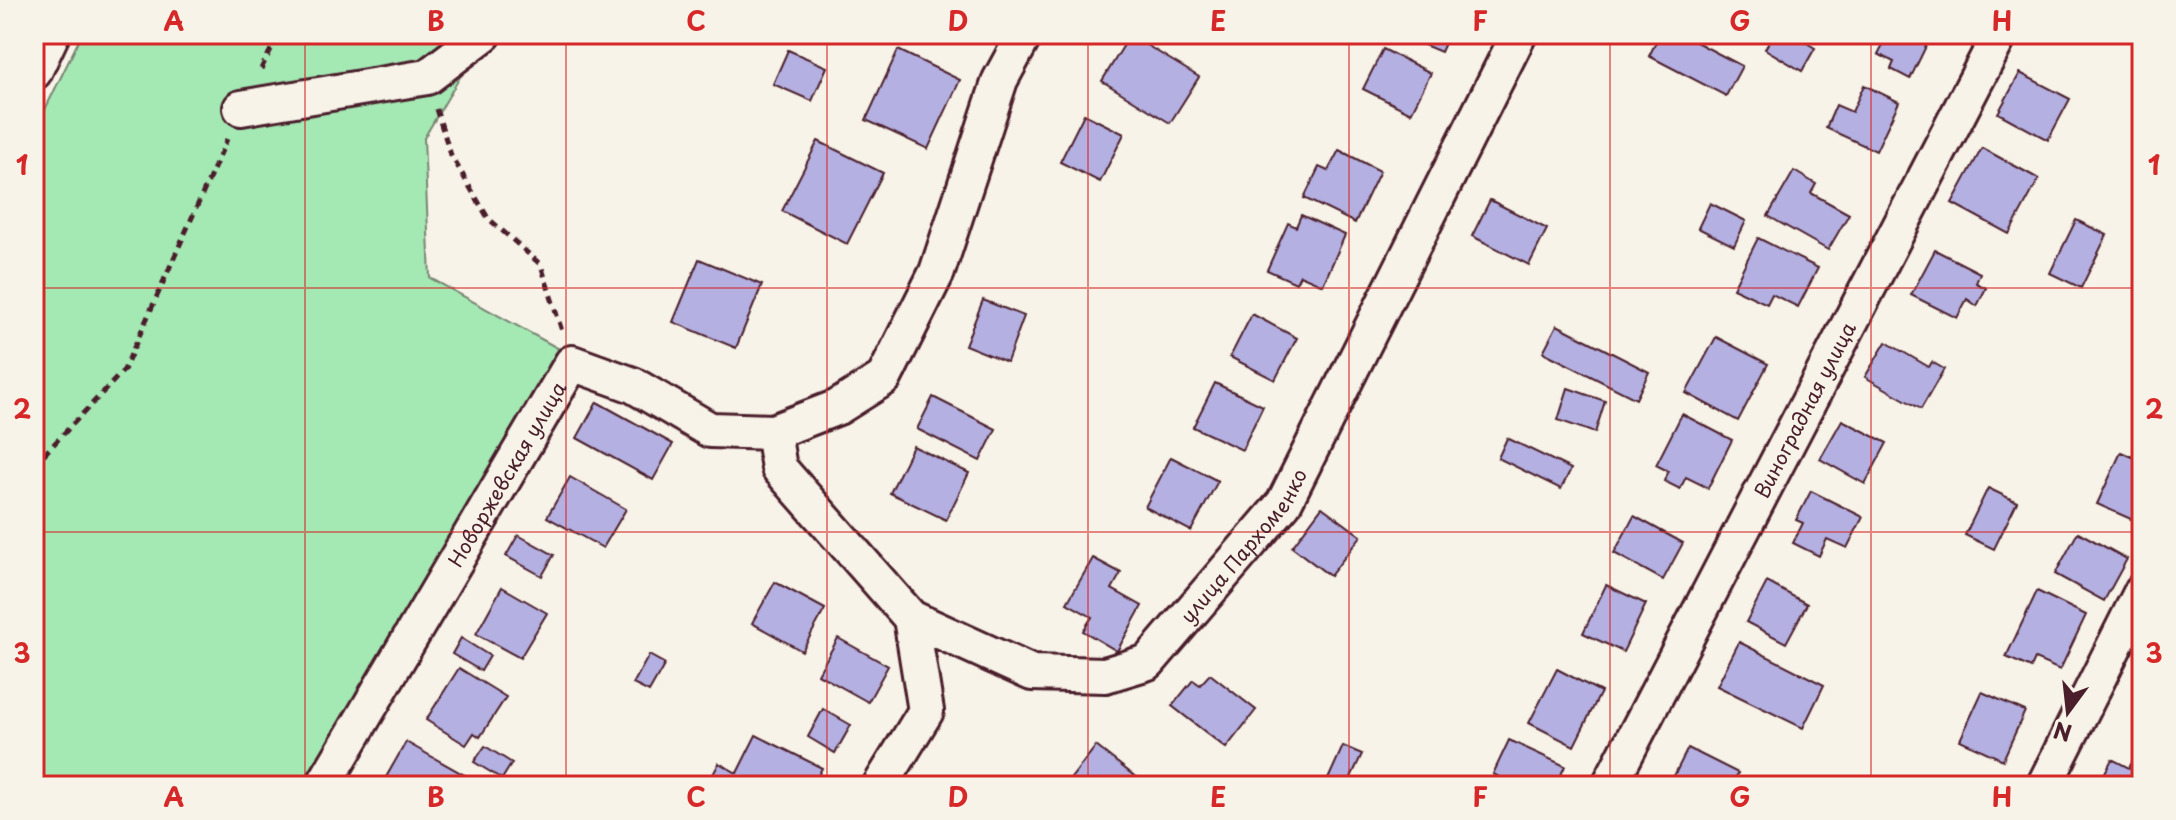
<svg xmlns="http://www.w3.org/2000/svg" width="2176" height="820" font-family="'Playpen Sans',sans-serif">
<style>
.green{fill:#a4e9b4;stroke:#778470;stroke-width:2}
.building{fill:#b4b0e2;stroke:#4a1f2b;stroke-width:2}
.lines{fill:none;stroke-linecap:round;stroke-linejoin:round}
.minor-casing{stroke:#4a1f2b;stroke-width:40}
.path{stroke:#4a1f2b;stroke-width:5;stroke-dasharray:8 6;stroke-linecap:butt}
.minor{stroke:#f7f3e8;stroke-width:34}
.grid{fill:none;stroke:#d62828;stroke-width:2;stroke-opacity:0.55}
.labels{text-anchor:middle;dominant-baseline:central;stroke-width:6;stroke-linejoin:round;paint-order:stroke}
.street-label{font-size:20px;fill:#4a1f2b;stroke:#f7f3e8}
.neatline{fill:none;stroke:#d62828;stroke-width:3}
.grid-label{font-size:26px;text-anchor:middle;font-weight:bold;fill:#d62828}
</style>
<rect width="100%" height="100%" fill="#f7f3e8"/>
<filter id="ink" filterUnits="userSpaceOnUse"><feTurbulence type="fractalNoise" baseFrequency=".0125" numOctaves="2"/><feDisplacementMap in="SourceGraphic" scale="16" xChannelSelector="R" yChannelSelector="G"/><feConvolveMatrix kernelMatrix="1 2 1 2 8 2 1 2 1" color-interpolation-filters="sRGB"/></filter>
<g filter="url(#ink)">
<path class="green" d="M82 34H497L460 77 424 138 430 278 561 350 305 786H34V132Z"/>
<g class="building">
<path d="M1398 34H1449L1441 52Z"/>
<path d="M1660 34H1681L1742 66 1726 96 1649 56Z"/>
<path d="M1773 34H1792L1815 48 1802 71 1765 49Z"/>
<path d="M1881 34H1932L1910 79 1891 69 1894 62 1878 54 1887 37Z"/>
<path d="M1130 35 1199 77 1170 123 1102 81Z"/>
<path d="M1383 49 1431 73 1411 113 1363 89Z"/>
<path d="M788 50 827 67 812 101 773 84Z"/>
<path d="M898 50 960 80 928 149 866 120Z"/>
<path d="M2020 73 2070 99 2048 140 1998 113Z"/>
<path d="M1864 85 1899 102 1876 151 1826 128 1836 105 1852 112Z"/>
<path d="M1084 114 1124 134 1100 182 1060 162Z"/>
<path d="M818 141 883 173 847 244 782 211Z"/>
<path d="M1982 148 2039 179 2009 234 1952 203Z"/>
<path d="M1339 150 1380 171 1355 223 1304 198 1319 167 1328 171Z"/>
<path d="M1794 171 1816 184 1811 193 1849 214 1828 250 1768 216Z"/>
<path d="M1490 200 1547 229 1529 265 1472 236Z"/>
<path d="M1710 203 1746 221 1734 246 1698 228Z"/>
<path d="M1301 215 1345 235 1323 285 1300 275 1296 283 1267 270 1288 223 1296 227Z"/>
<path d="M2076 220 2107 235 2081 288 2050 273Z"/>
<path d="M1758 238 1818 268 1798 307 1772 294 1767 304 1733 288Z"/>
<path d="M1935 250 1980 273 1976 283 1986 288 1977 306 1967 299 1957 318 1911 295Z"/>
<path d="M699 259 762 285 736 348 673 322Z"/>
<path d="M983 300 1024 316 1007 362 965 345Z"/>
<path d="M1252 314 1297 338 1275 380 1230 357Z"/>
<path d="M1557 325 1649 372 1636 399 1543 352Z"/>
<path d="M1716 337 1768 364 1738 421 1686 393Z"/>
<path d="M1886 342 1929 367 1932 362 1944 369 1921 409 1865 377Z"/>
<path d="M1215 383 1263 406 1242 450 1193 427Z"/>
<path d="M1568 388 1605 401 1595 433 1558 420Z"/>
<path d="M933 397 996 429 980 461 917 429Z"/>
<path d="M597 402 673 444 653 480 577 438Z"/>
<path d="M1682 414 1732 440 1708 488 1686 477 1680 489 1664 481 1668 471 1656 465Z"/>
<path d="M1842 420 1887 443 1865 484 1820 459Z"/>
<path d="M1507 438 1571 469 1561 489 1498 458Z"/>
<path d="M913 446 969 473 946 520 890 493Z"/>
<path d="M2121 452 2142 461V524L2097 504Z"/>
<path d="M1171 457 1218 481 1191 531 1145 507Z"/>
<path d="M570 477 626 509 603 548 547 517Z"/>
<path d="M1988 488 2017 502 1994 549 1965 535Z"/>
<path d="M1811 491 1863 517 1847 548 1827 539 1819 556 1793 543 1803 523 1796 520Z"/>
<path d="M1322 507 1361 536 1330 576 1292 547Z"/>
<path d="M1634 516 1683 543 1663 580 1614 553Z"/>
<path d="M2078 532 2127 559 2104 601 2055 574Z"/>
<path d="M518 535 554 555 542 576 506 556Z"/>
<path d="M1093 558 1121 573 1112 589 1142 606 1117 651 1083 631 1092 617 1067 603Z"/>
<path d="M775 582 825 609 802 651 752 623Z"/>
<path d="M1767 582 1807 604 1786 643 1746 622Z"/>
<path d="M1606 585 1646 604 1623 652 1583 633Z"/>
<path d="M502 587 547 613 520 658 476 634Z"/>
<path d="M2037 591 2086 615 2060 670 2035 659 2031 668 2006 657Z"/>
<path d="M461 638 490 656 481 671 452 654Z"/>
<path d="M838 638 888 666 868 702 818 674Z"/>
<path d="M1739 642 1824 685 1803 728 1717 686Z"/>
<path d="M649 655 665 664 649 692 633 684Z"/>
<path d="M459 668 506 697 480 737 474 733 466 745 426 720Z"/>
<path d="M1557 669 1601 692 1574 746 1529 723Z"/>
<path d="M1210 674 1256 710 1226 748 1172 706 1193 680 1200 685Z"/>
<path d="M1982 692 2025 711 2003 760 1960 740Z"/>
<path d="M823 709 851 725 835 753 808 737Z"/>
<path d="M756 735 822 768 813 786 708 784 719 763 737 773Z"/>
<path d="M1509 740 1565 766 1556 786H1518L1493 774Z"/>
<path d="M406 742 466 776 461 786H381Z"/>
<path d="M485 746 512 763 502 779 474 762Z"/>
<path d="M1096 746 1137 778 1131 786H1065Z"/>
<path d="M1343 746 1362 754 1347 786H1325Z"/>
<path d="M1688 748 1738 773 1732 786H1669Z"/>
<path d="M2137 753 2142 755V786H2098L2112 759 2129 768Z"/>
</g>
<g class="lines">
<g class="minor-casing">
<g id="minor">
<path d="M34 72 52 34"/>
<path d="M241 108 427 77 484 34"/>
<path d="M773 432 779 468 911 618"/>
<path id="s1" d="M323 786 572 363 633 385 710 430 773 432 838 407 884 378 937 272 1000 80 1025 34"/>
<path id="s2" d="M880 786 926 711 911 618 1032 673 1105 675 1148 662 1284 503 1519 34"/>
<path id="s3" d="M1609 786 2000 34"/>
<path d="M2044 786 2142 591"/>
</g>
</g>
<g class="path">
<path d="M261 69 279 34"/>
<path d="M436 109 451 155 488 218 541 265 562 331"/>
<path d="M34 465 124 370 227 139"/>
</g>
<use href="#minor" class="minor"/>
</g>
</g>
<path class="grid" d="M305 34V786M566 34V786M827 34V786M1088 34V786M1349 34V786M1610 34V786M1871 34V786M34 288H2142M34 532H2142"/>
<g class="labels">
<g class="street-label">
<text stroke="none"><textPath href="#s3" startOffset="424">Виноградная улица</textPath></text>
<text stroke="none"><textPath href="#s1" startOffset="362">Новоржевская улица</textPath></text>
<text stroke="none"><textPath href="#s2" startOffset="584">улица Пархоменко</textPath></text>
</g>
</g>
<rect width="2176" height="820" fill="none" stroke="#f7f3e8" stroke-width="88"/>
<g transform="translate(2068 712) rotate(195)" stroke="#f7f3e8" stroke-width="6" paint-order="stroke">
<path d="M0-6L14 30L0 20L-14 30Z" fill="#4a1f2b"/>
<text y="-12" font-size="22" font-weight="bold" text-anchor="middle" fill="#4a1f2b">N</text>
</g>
<rect x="44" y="44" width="2088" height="732" class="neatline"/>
<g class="grid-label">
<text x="174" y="31">A</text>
<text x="436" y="31">B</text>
<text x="696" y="31">C</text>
<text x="958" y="31">D</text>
<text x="1218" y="31">E</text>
<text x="1480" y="31">F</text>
<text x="1740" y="31">G</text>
<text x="2002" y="31">H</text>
<text x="22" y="175">1</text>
<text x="2154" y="175">1</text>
<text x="22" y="419">2</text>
<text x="2154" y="419">2</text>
<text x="22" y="663">3</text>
<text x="2154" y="663">3</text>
<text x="174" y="807">A</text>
<text x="436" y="807">B</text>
<text x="696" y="807">C</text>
<text x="958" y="807">D</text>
<text x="1218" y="807">E</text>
<text x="1480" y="807">F</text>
<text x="1740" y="807">G</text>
<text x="2002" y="807">H</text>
</g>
</svg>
